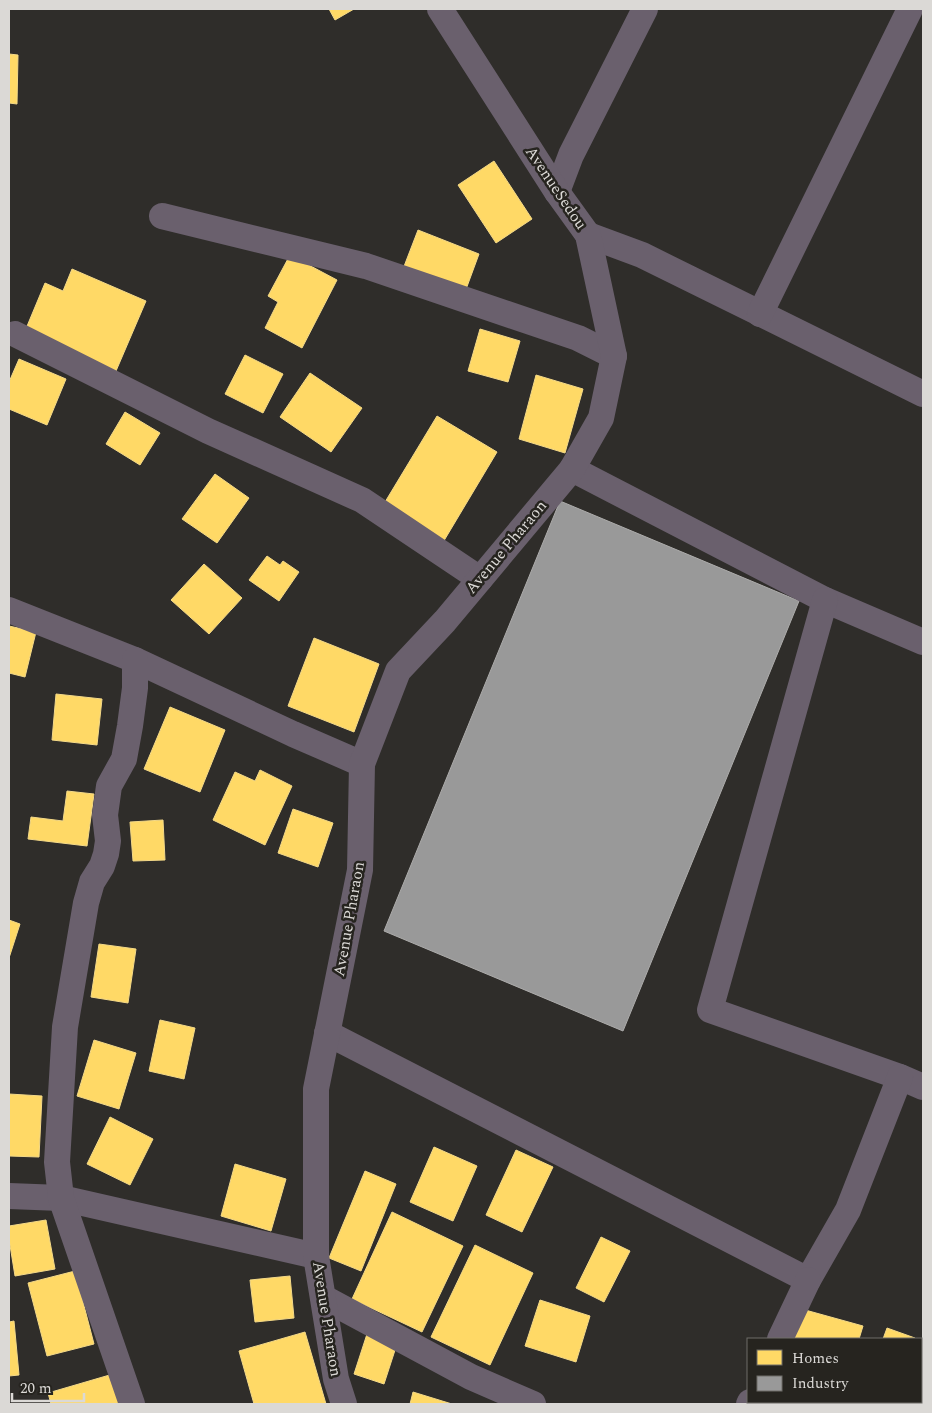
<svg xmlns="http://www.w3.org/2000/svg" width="932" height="1413" font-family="Spectral,serif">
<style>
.homes{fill:#ffd966;stroke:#f4d988}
.industry{fill:#999;stroke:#adacab}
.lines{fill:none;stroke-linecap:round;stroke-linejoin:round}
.minor{stroke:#6a606d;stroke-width:26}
.labels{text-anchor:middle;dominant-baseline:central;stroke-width:5;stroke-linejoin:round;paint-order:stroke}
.street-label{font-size:16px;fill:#dbd9d6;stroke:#26241f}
</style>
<rect width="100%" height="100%" fill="#2f2d2a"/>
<g class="homes">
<path d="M329 9H354L335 20Z"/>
<path d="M9 54 18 55 17 104 9 103Z"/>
<path d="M494 161 532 219 496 243 458 185Z"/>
<path d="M418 230 479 254 465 292 403 269Z"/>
<path d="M290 255 337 280 302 348 265 328 278 302 268 296Z"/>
<path d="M72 269 146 301 116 371 25 331 45 283 63 291Z"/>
<path d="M480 329 520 341 508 382 468 371Z"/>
<path d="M245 355 283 374 263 413 225 394Z"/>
<path d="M19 359 66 379 47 425 9 409V382Z"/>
<path d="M310 373 362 408 331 452 280 417Z"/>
<path d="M536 375 583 389 565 453 519 439Z"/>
<path d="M125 412 160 433 140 465 106 444Z"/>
<path d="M437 416 497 452 442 544 382 507Z"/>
<path d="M215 474 249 498 217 543 182 519Z"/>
<path d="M267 556 280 565 283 561 299 572 279 601 249 580Z"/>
<path d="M204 564 242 598 209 634 171 600Z"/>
<path d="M9 626 36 632 25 677 9 673Z"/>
<path d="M314 638 379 664 354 732 288 706Z"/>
<path d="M56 694 102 699 97 745 52 740Z"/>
<path d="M170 707 225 730 200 792 144 769Z"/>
<path d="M260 770 292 786 265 845 213 820 235 772 255 781Z"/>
<path d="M67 791 94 794 87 846 28 839 31 817 63 821Z"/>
<path d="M293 809 333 823 318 867 278 853Z"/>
<path d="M163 820 165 860 133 861 130 822Z"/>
<path d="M9 920 20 924 9 958Z"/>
<path d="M99 944 136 949 128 1003 91 997Z"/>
<path d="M160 1020 195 1028 184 1079 149 1071Z"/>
<path d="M94 1040 136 1053 119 1109 77 1096Z"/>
<path d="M9 1094 42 1096 39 1157 9 1156Z"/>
<path d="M110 1117 153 1139 130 1185 87 1164Z"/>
<path d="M434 1147 477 1166 453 1221 410 1202Z"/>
<path d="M516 1150 553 1167 522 1232 486 1215Z"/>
<path d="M235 1164 286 1179 271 1231 221 1216Z"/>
<path d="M365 1171 396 1184 361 1271 329 1258Z"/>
<path d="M392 1212 463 1246 422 1332 352 1299Z"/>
<path d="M46 1220 55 1269 15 1276 9 1239V1226Z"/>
<path d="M601 1237 630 1251 604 1302 576 1288Z"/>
<path d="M475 1245 533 1273 490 1365 431 1337Z"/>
<path d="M75 1271 94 1344 47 1356 28 1283Z"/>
<path d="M290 1276 294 1318 255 1322 250 1280Z"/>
<path d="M540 1300 590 1316 576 1362 525 1346Z"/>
<path d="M798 1308 863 1326 859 1339H789Z"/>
<path d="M14 1321 19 1375 9 1376V1322Z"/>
<path d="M887 1328 915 1338 914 1339H883Z"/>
<path d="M305 1332 326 1404H254L239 1351Z"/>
<path d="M367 1334 397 1344 384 1384 354 1374Z"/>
<path d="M921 1371 923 1372V1404H904L905 1402H921Z"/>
<path d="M113 1374 122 1404H51L48 1393Z"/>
<path d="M413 1392 452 1404H410Z"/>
</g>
<path class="industry" d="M560 501 799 601 623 1031 384 931Z"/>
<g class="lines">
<g class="minor">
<path d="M557 192 571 155 645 9"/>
<path d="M162 216 366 266 578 338 614 356"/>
<path d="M588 235 642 255 923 394"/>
<path d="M760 314 910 9"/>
<path d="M15 334 208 431 362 500 480 579"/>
<path d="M572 469 825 600 923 642"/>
<path d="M825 600 710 1010 900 1077 923 1087"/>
<path d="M9 610 135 660 293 734 362 764"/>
<path d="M327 1033 808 1280 848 1210 900 1077"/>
<path d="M9 1196 61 1198 316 1256"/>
<path d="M324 1298 471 1377 533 1404"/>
<path d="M780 1339 808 1280"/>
<path d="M132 1404 61 1198 57 1162 65 1027 86 903 92 882 102 866 106 854 108 841 105 815 109 786 124 759 130 726 135 688V660"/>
<path d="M344 1404 336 1379 316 1256V1089L360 870 362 764 398 671 445 621 572 469 601 418 614 356 588 235 557 192 440 9"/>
<path d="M749 1404 750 1402"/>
</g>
</g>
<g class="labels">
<g class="street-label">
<text transform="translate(556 188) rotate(56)">AvenueSedou</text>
<text transform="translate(506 547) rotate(-50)">Avenue Pharaon</text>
<text transform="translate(349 919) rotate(-80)">Avenue Pharaon</text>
<text transform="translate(327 1319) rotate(81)">Avenue Pharaon</text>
</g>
</g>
<rect width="932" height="1413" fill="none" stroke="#dbd9d6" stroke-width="20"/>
<rect x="747" y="1338" width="175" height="65" fill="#26241f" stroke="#6e6c68"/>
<rect x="757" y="1350" width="25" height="15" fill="#ffd966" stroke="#6e6c68"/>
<text x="792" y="1363" font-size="15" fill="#dbd9d6">Homes</text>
<rect x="757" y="1376" width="25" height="15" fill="#999999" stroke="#6e6c68"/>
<text x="792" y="1388" font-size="15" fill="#dbd9d6">Industry</text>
<path d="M12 1393v8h72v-8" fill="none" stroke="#dbd9d6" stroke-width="2.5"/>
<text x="20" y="1393" font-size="15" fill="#dbd9d6" stroke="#26241f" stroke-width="4" paint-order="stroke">20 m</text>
</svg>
